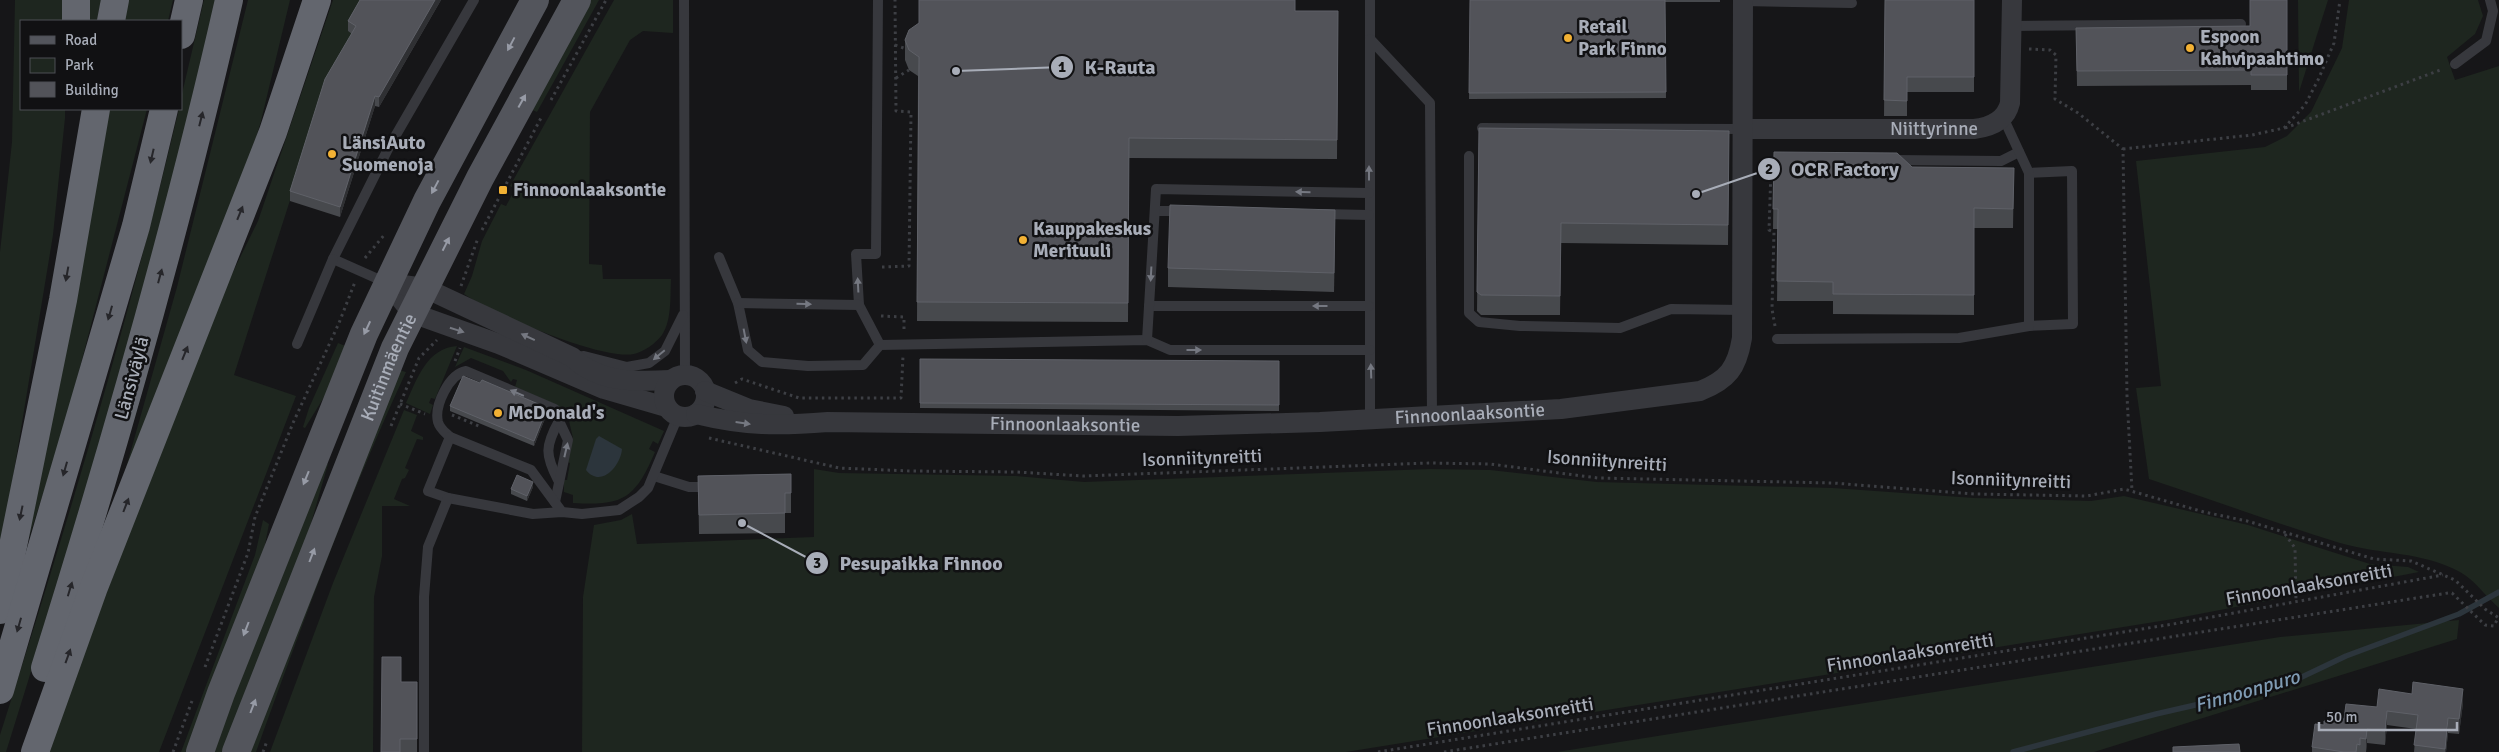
<svg xmlns="http://www.w3.org/2000/svg" width="2499" height="752" font-family="Signika,sans-serif">
<style>
.green{fill:#1e261f}
.water{fill:#2c353c}
.lines{fill:none;stroke-linecap:round;stroke-linejoin:round}
.stream{stroke:#2c353c;stroke-width:5.5}
.path{stroke:#3d3f44;stroke-width:3;stroke-dasharray:2.5 4;stroke-linecap:butt}
.service{stroke:#37383d;stroke-width:10}
.minor{stroke:#37383d;stroke-width:20}
.primary{stroke:#53555c;stroke-width:28}
.motorway{stroke:#63666e;stroke-width:28}
.wall{fill:#47494d}
.shaded-wall{fill:#2f3033}
.building{fill:#525359;stroke:#5f6168}
.oneway{fill:#979ba6}
.oneway2{fill:#26262a}
.oneway3{fill:#757881}
.poi-dot{fill:#f2b134;stroke:#111113;stroke-width:2}
.labels{text-anchor:middle;dominant-baseline:central;stroke-width:5;stroke-linejoin:round;paint-order:stroke}
.poi-label{font-size:19px;font-weight:bold;fill:#a8adb8;stroke:#111113;text-anchor:start}
.street-label{font-size:19px;fill:#a8adb8;stroke:#111113}
.water-label{font-size:20px;font-style:italic;fill:#7f9bb3;stroke:#111113}
.leader{fill:none;stroke:#a8adb8;stroke-width:2}
.callout-dot{fill:#a8adb8;stroke:#111113;stroke-width:2}
.mark-label{font-size:15px;text-anchor:middle;font-weight:bold;fill:#111}
.callout-label{font-size:20px;text-anchor:middle;font-weight:bold;fill:#a8adb8;stroke:#111113;stroke-width:5;stroke-linejoin:round;paint-order:stroke}
</style>
<rect width="100%" height="100%" fill="#161618"/>
<g class="green">
<path d="M15 0H64L65 21H21V109H65V118L53 235 0 556V252L12 142Z"/>
<path d="M86 0H101L97 21H87Z"/>
<path d="M124 0H173L168 21H120Z"/>
<path d="M204 0H216C157 254 84 503 6 752H0V735C66 528 129 320 179 109H181V98Z"/>
<path d="M248 0H290L261 121 244 178 120 489 177 287Z"/>
<path d="M333 0H367L348 31 356 36 326 88 234 375 296 396 159 752H50L65 703 143 496 227 284 258 221Z"/>
<path d="M591 0H599L537 112 530 109Z"/>
<path d="M614 0H673V33L643 31 630 40 590 112 589 264 602 265 603 279H671C670 297 672 320 662 335 655 344 645 351 634 354 600 360 494 314 464 294L472 276 482 241 501 204 506 206 515 189 510 186Z"/>
<path d="M2298 0H2328L2299 92Z"/>
<path d="M2349 0H2478L2483 16 2475 34 2447 57 2455 80 2499 66V608C2486 597 2475 580 2460 572 2421 551 2381 555 2340 543 2276 523 2212 500 2149 479L2136 388 2161 386 2136 161 2265 147 2287 136 2311 112 2342 48Z"/>
<path d="M105 109H147L64 429 25 550Z"/>
<path d="M338 343 348 347 332 384 305 428 303 427 309 408Z"/>
<path d="M457 346 435 399 431 398 429 403 433 405 430 414 406 403C417 379 427 348 457 346Z"/>
<path d="M464 347 526 370 664 431 658 444 653 441 649 449 655 452C635 499 623 506 573 503V495L564 492V480H567L570 463 567 462 573 438 569 421 571 415 563 412 557 405 515 387 517 380 513 379 511 382 503 371 471 358 455 367Z"/>
<path d="M399 370 406 372C349 495 302 625 256 752H248Z"/>
<path d="M404 410 417 415 411 431 423 437V440L417 439 405 468 409 470 405 478 402 479 394 499 410 506H382V556L374 597 373 752H270L333 583Z"/>
<path d="M324 463 328 464 310 527 224 752H212Z"/>
<path d="M814 469 839 473 1016 476 1084 482 1430 469 1490 470 1597 482 1833 488 1974 498 2091 501 2124 496 2248 525 2370 564 2408 567 2419 572 2173 619 1346 752H582L583 597 594 525 621 520 632 514 637 544 814 537Z"/>
<path d="M263 520 269 524 264 550 189 752H181L255 555Z"/>
<path d="M2459 620 2457 639 2094 752H1557L2280 637Z"/>
</g>
<path class="water" d="M599 436 622 449C621 465 601 489 586 470L596 439Z"/>
<g class="lines">
<path class="stream" d="M2013 752 2156 714 2287 684 2346 656 2459 614 2499 592"/>
<g class="path">
<path d="M895 45 909 50"/>
<path d="M2029 49 2050 50 2056 55 2055 99 2078 113 2123 149 2127 396 2132 491"/>
<path d="M896 78 909 70"/>
<path d="M551 100 606 0"/>
<path d="M2285 128 2443 69"/>
<path d="M2123 149 2252 135 2284 128 2305 105 2318 80 2334 43 2340 0"/>
<path d="M482 230 542 116"/>
<path d="M365 258 385 234"/>
<path d="M882 267 909 266 911 112 896 111 895 0"/>
<path d="M461 286 478 238"/>
<path d="M881 316 904 317V333"/>
<path d="M1775 326 1772 309 1774 232 1769 230 1771 170H1778"/>
<path d="M455 361 460 348"/>
<path d="M735 383 742 379 799 398H901L903 356"/>
<path d="M400 404 425 414"/>
<path d="M452 415 481 427"/>
<path d="M391 426 419 358 437 340"/>
<path d="M709 438 839 468 910 471 1016 472 1084 476 1430 463 1490 464 1598 478 1833 483 1974 494 2087 496 2124 489 2204 512 2247 521 2374 559 2411 561 2455 580 2485 609 2499 618"/>
<path d="M2285 534 2295 548 2296 602"/>
<path d="M205 667 248 553 255 517 293 423 339 323 355 282"/>
<path d="M173 752 192 701"/>
<path d="M263 752 267 741"/>
<path d="M1378 752 2173 624 2443 575"/>
<path d="M1444 752 2448 593H2452L2485 625 2494 626 2498 618"/>
</g>
<g class="service">
<path d="M684 0 685 374"/>
<path d="M878 0 876 254H856L859 305 880 345"/>
<path d="M1370 0V39L1430 103 1432 417"/>
<path d="M1743 1 1852 3"/>
<path d="M2012 26 2241 24"/>
<path d="M1370 39V419"/>
<path d="M2455 64 2486 41 2493 11 2490 0"/>
<path d="M1482 128 1743 129"/>
<path d="M1469 156V313L1479 322 1520 326 1620 328 1671 309 1743 310"/>
<path d="M1893 160 2001 161 2019 152"/>
<path d="M1155 211H1183"/>
<path d="M1323 214 1369 215"/>
<path d="M719 257 738 303 748 350 762 362 808 366 863 365 880 345 1147 340 1170 350H1370"/>
<path d="M387 283 333 259 389 147 474 0"/>
<path d="M738 303 859 305"/>
<path d="M1149 306H1369"/>
<path d="M2029 326 2073 324 2072 171 2029 173"/>
<path d="M1777 339 1959 338 2029 326V173L2003 117"/>
<path d="M1147 340 1156 189 1369 193"/>
<path d="M297 344 333 259"/>
<path d="M576 357 584 356 627 367 649 363 665 351 683 315"/>
<path d="M450 437C445 432 440 429 438 422 434 406 449 374 466 371L555 409 559 421C545 446 545 455 558 480"/>
<path d="M654 476 689 487H711"/>
<path d="M555 502 568 440 559 421"/>
<path d="M562 512 531 470 450 437 428 491 448 498 533 514 562 512 582 514 619 510 639 497 648 488 678 416"/>
<path d="M424 752V597L428 547 448 498"/>
</g>
<g class="minor">
<path id="s1" d="M1743 129H1974C1991 127 2006 120 2010 103L2012 0"/>
<path d="M388 283 412 313 499 344 604 389 666 407"/>
<path d="M388 283 425 288 572 357C599 383 636 382 670 380"/>
<circle cx="685" cy="396" r="21"/>
<path d="M705 391 749 409 784 416"/>
<path id="s2" d="M696 414C745 426 778 426 828 422L1178 426 1320 422 1561 409 1700 391C1728 380 1737 368 1742 338L1743 0"/>
</g>
<g class="primary">
<path d="M200 752 221 693 364 334 427 201 535 0"/>
<path id="s3" d="M236 752 395 348 480 178 577 0"/>
</g>
<g class="motorway">
<path d="M76 0V21"/>
<path d="M111 21 115 0"/>
<path d="M181 35 189 0"/>
<path d="M0 610 63 300 96 109"/>
<path d="M45 668C114 448 178 225 229 0"/>
<path d="M0 690 136 226 164 109"/>
<path d="M35 752 94 587 273 132 317 0"/>
</g>
</g>
<g class="wall">
<path d="M360 0H441L379 107 375 106 340 217 290 201V191L352 34 348 31V21Z"/>
<path d="M1470 0H1720V2H1665L1666 98 1469 99Z"/>
<path d="M1885 0H1974V92H1907V116H1884Z"/>
<path d="M2287 0V90H2251V85L2077 86 2076 28 2250 26Z"/>
<path d="M1295 11H1338L1337 159 1129 158 1128 322 917 321 918 76 909 70 905 60V40Z"/>
<path d="M1479 128 1729 131 1728 245 1561 243 1560 315H1481L1477 311Z"/>
<path d="M1774 152 1912 167 2014 168 2013 228H1974V315L1833 314V301H1777L1778 229H1773Z"/>
<path d="M1335 230 1334 292 1168 287V268Z"/>
<path d="M920 359 1279 361V411L920 408Z"/>
<path d="M450 406 543 410 546 416 534 446 450 411Z"/>
<path d="M791 474V513H785V533L699 534 698 476Z"/>
<path d="M533 487 527 501 511 494V489Z"/>
<path d="M401 682H417V752H381Z"/>
<path d="M2463 703 2459 734 2448 733 2446 752H2414L2416 729 2387 725 2385 745 2367 743 2366 752H2312V747L2324 725 2339 723 2344 719 2377 707Z"/>
</g>
<g class="shaded-wall">
<path d="M435 0H441L379 107V97Z"/>
<path d="M375 96V106L340 217V207Z"/>
<path d="M1335 210V230L1334 292V273Z"/>
<path d="M546 411V416L534 446V441Z"/>
<path d="M533 482V487L527 501V496Z"/>
<path d="M2463 689V703L2459 734V719Z"/>
<path d="M2387 711V725L2385 745V731Z"/>
<path d="M2448 718V733L2446 752H2445Z"/>
<path d="M2367 729V743L2366 752V739Z"/>
</g>
<g class="building">
<path d="M360 0H435L379 97 375 96 340 207 290 191 325 79 356 26 348 21Z"/>
<path d="M919 0H1295V11H1338L1337 140 1129 138 1128 303 917 302 919 57 909 50 905 40 909 30 919 23Z"/>
<path d="M1470 0H1665L1666 92 1469 93Z"/>
<path d="M1885 0H1974V77H1907V101L1884 100Z"/>
<path d="M2250 0H2287V75H2251V70L2077 71 2076 28 2250 26Z"/>
<path d="M1479 128 1729 131 1728 225 1561 223 1560 296 1481 295 1477 292Z"/>
<path d="M1774 152 1897 153 1912 167 2014 168 2013 209 1974 208V295L1833 294V282L1777 281 1778 209H1773Z"/>
<path d="M1170 205 1335 210 1334 273 1168 268Z"/>
<path d="M920 359 1279 361V405L920 403Z"/>
<path d="M463 376 480 383 482 380 543 406 541 409 546 411 534 441 450 406Z"/>
<path d="M791 474V493H785V513L699 515 698 476Z"/>
<path d="M517 475 533 482 527 496 511 489Z"/>
<path d="M382 657H401V682H417V739H400V752H381Z"/>
<path d="M2413 682 2463 689 2459 719 2448 718 2445 749 2414 745 2418 715 2387 711 2385 731 2367 729 2366 739 2360 738V745L2357 744 2356 752H2344L2312 747 2315 724 2324 725V721L2339 723 2340 718 2344 719 2346 704 2377 707 2379 689 2412 694Z"/>
<path d="M2239 744 2240 752H2173V747Z"/>
</g>
<defs><path id="oneway-solid" d="M-6-.8H1V-3.2L6.5 0L1 3.2V.8H-6Z" transform="scale(1.25)"/></defs>
<g class="oneway">
<use href="#oneway-solid" transform="translate(511 44) rotate(118)"/>
<use href="#oneway-solid" transform="translate(522 101) rotate(-61)"/>
<use href="#oneway-solid" transform="translate(435 187) rotate(118)"/>
<use href="#oneway-solid" transform="translate(446 244) rotate(-63)"/>
<use href="#oneway-solid" transform="translate(367 328) rotate(115)"/>
<use href="#oneway-solid" transform="translate(306 478) rotate(112)"/>
<use href="#oneway-solid" transform="translate(312 555) rotate(-69)"/>
<use href="#oneway-solid" transform="translate(246 629) rotate(111)"/>
<use href="#oneway-solid" transform="translate(253 706) rotate(-69)"/>
</g>
<g class="oneway2">
<use href="#oneway-solid" transform="translate(201 119) rotate(-76)"/>
<use href="#oneway-solid" transform="translate(152 156) rotate(103)"/>
<use href="#oneway-solid" transform="translate(240 213) rotate(-68)"/>
<use href="#oneway-solid" transform="translate(67 274) rotate(100)"/>
<use href="#oneway-solid" transform="translate(160 276) rotate(-75)"/>
<use href="#oneway-solid" transform="translate(110 313) rotate(106)"/>
<use href="#oneway-solid" transform="translate(185 353) rotate(-68)"/>
<use href="#oneway-solid" transform="translate(65 469) rotate(106)"/>
<use href="#oneway-solid" transform="translate(126 505) rotate(-69)"/>
<use href="#oneway-solid" transform="translate(21 513) rotate(102)"/>
<use href="#oneway-solid" transform="translate(70 589) rotate(-73)"/>
<use href="#oneway-solid" transform="translate(19 625) rotate(106)"/>
<use href="#oneway-solid" transform="translate(68 656) rotate(-70)"/>
</g>
<g class="oneway3">
<use href="#oneway-solid" transform="translate(1369 173) rotate(-90)"/>
<use href="#oneway-solid" transform="translate(1303 192) rotate(-179)"/>
<use href="#oneway-solid" transform="translate(1151 274) rotate(93)"/>
<use href="#oneway-solid" transform="translate(858 285) rotate(-93)"/>
<use href="#oneway-solid" transform="translate(804 304) rotate(1)"/>
<use href="#oneway-solid" transform="translate(1320 306) rotate(180)"/>
<use href="#oneway-solid" transform="translate(457 330) rotate(18)"/>
<use href="#oneway-solid" transform="translate(745 336) rotate(79)"/>
<use href="#oneway-solid" transform="translate(528 337) rotate(-155)"/>
<use href="#oneway-solid" transform="translate(1194 350)"/>
<use href="#oneway-solid" transform="translate(659 355) rotate(140)"/>
<use href="#oneway-solid" transform="translate(1371 371) rotate(-92)"/>
<use href="#oneway-solid" transform="translate(517 393) rotate(-157)"/>
<use href="#oneway-solid" transform="translate(743 423) rotate(8)"/>
<use href="#oneway-solid" transform="translate(566 450) rotate(-77)"/>
</g>
<g class="poi-dot">
<circle cx="1568" cy="38" r="5"/>
<circle cx="2190" cy="48" r="5"/>
<circle cx="332" cy="154" r="5"/>
<rect x="498" y="185" width="10" height="10" rx="2.5"/>
<circle cx="1023" cy="240" r="5"/>
<circle cx="498" cy="413" r="5"/>
</g>
<g class="labels">
<g class="poi-label">
<text x="1578" y="27">Retail<tspan x="1578" dy="22">Park Finno</tspan></text>
<text x="2200" y="37">Espoon<tspan x="2200" dy="22">Kahvipaahtimo</tspan></text>
<text x="342" y="143">LänsiAuto<tspan x="342" dy="22">Suomenoja</tspan></text>
<text x="513" y="190">Finnoonlaaksontie</text>
<text x="1033" y="229">Kauppakeskus<tspan x="1033" dy="22">Merituuli</tspan></text>
<text x="508" y="413">McDonald's</text>
</g>
<g class="street-label">
<text stroke="none"><textPath href="#s1" startOffset="191">Niittyrinne</textPath></text>
<text stroke="none"><textPath href="#s3" startOffset="414">Kuitinmäentie</textPath></text>
<text transform="translate(132 378) rotate(-75)">Länsiväylä</text>
<text stroke="none"><textPath href="#s2" startOffset="775">Finnoonlaaksontie</textPath></text>
<text stroke="none"><textPath href="#s2" startOffset="370">Finnoonlaaksontie</textPath></text>
<text transform="translate(1202 458) rotate(-2)">Isonniitynreitti</text>
<text transform="translate(1607 461) rotate(4)">Isonniitynreitti</text>
<text transform="translate(2011 480) rotate(2)">Isonniitynreitti</text>
<text transform="translate(2309 585) rotate(-10)">Finnoonlaaksonreitti</text>
<text transform="translate(1910 653) rotate(-9)">Finnoonlaaksonreitti</text>
<text transform="translate(1510 717) rotate(-9)">Finnoonlaaksonreitti</text>
</g>
<g class="water-label">
<text transform="translate(2247 691) rotate(-16)">Finnoonpuro</text>
</g>
</g>
<path class="leader" d="M956 71L1062 67M1696 194L1769 169M742 523L817 563"/>
<g class="callout-dot">
<circle cx="956" cy="71" r="5"/>
<circle cx="1696" cy="194" r="5"/>
<circle cx="742" cy="523" r="5"/>
<circle cx="1062" cy="67" r="12"/>
<circle cx="1769" cy="169" r="12"/>
<circle cx="817" cy="563" r="12"/>
</g>
<g class="mark-label">
<text x="1062" y="72">1</text>
<text x="1769" y="174">2</text>
<text x="817" y="568">3</text>
</g>
<g class="callout-label">
<text x="1120" y="74">K-Rauta</text>
<text x="1845" y="176">OCR Factory</text>
<text x="921" y="570">Pesupaikka Finnoo</text>
</g>
<rect x="20" y="20" width="162" height="90" fill="#111113" stroke="#4d4f55"/>
<rect x="30" y="36" width="25" height="8" fill="#53555c" stroke="#4d4f55"/>
<text x="65" y="45" font-size="15" fill="#a8adb8">Road</text>
<rect x="30" y="58" width="25" height="15" fill="#1e261f" stroke="#4d4f55"/>
<text x="65" y="70" font-size="15" fill="#a8adb8">Park</text>
<rect x="30" y="82" width="25" height="15" fill="#525359" stroke="#4d4f55"/>
<text x="65" y="95" font-size="15" fill="#a8adb8">Building</text>
<path d="M2319 722v8h138v-8" fill="none" stroke="#a8adb8" stroke-width="2.5"/>
<text x="2326" y="722" font-size="15" fill="#a8adb8" stroke="#111113" stroke-width="4" paint-order="stroke">50 m</text>
</svg>
